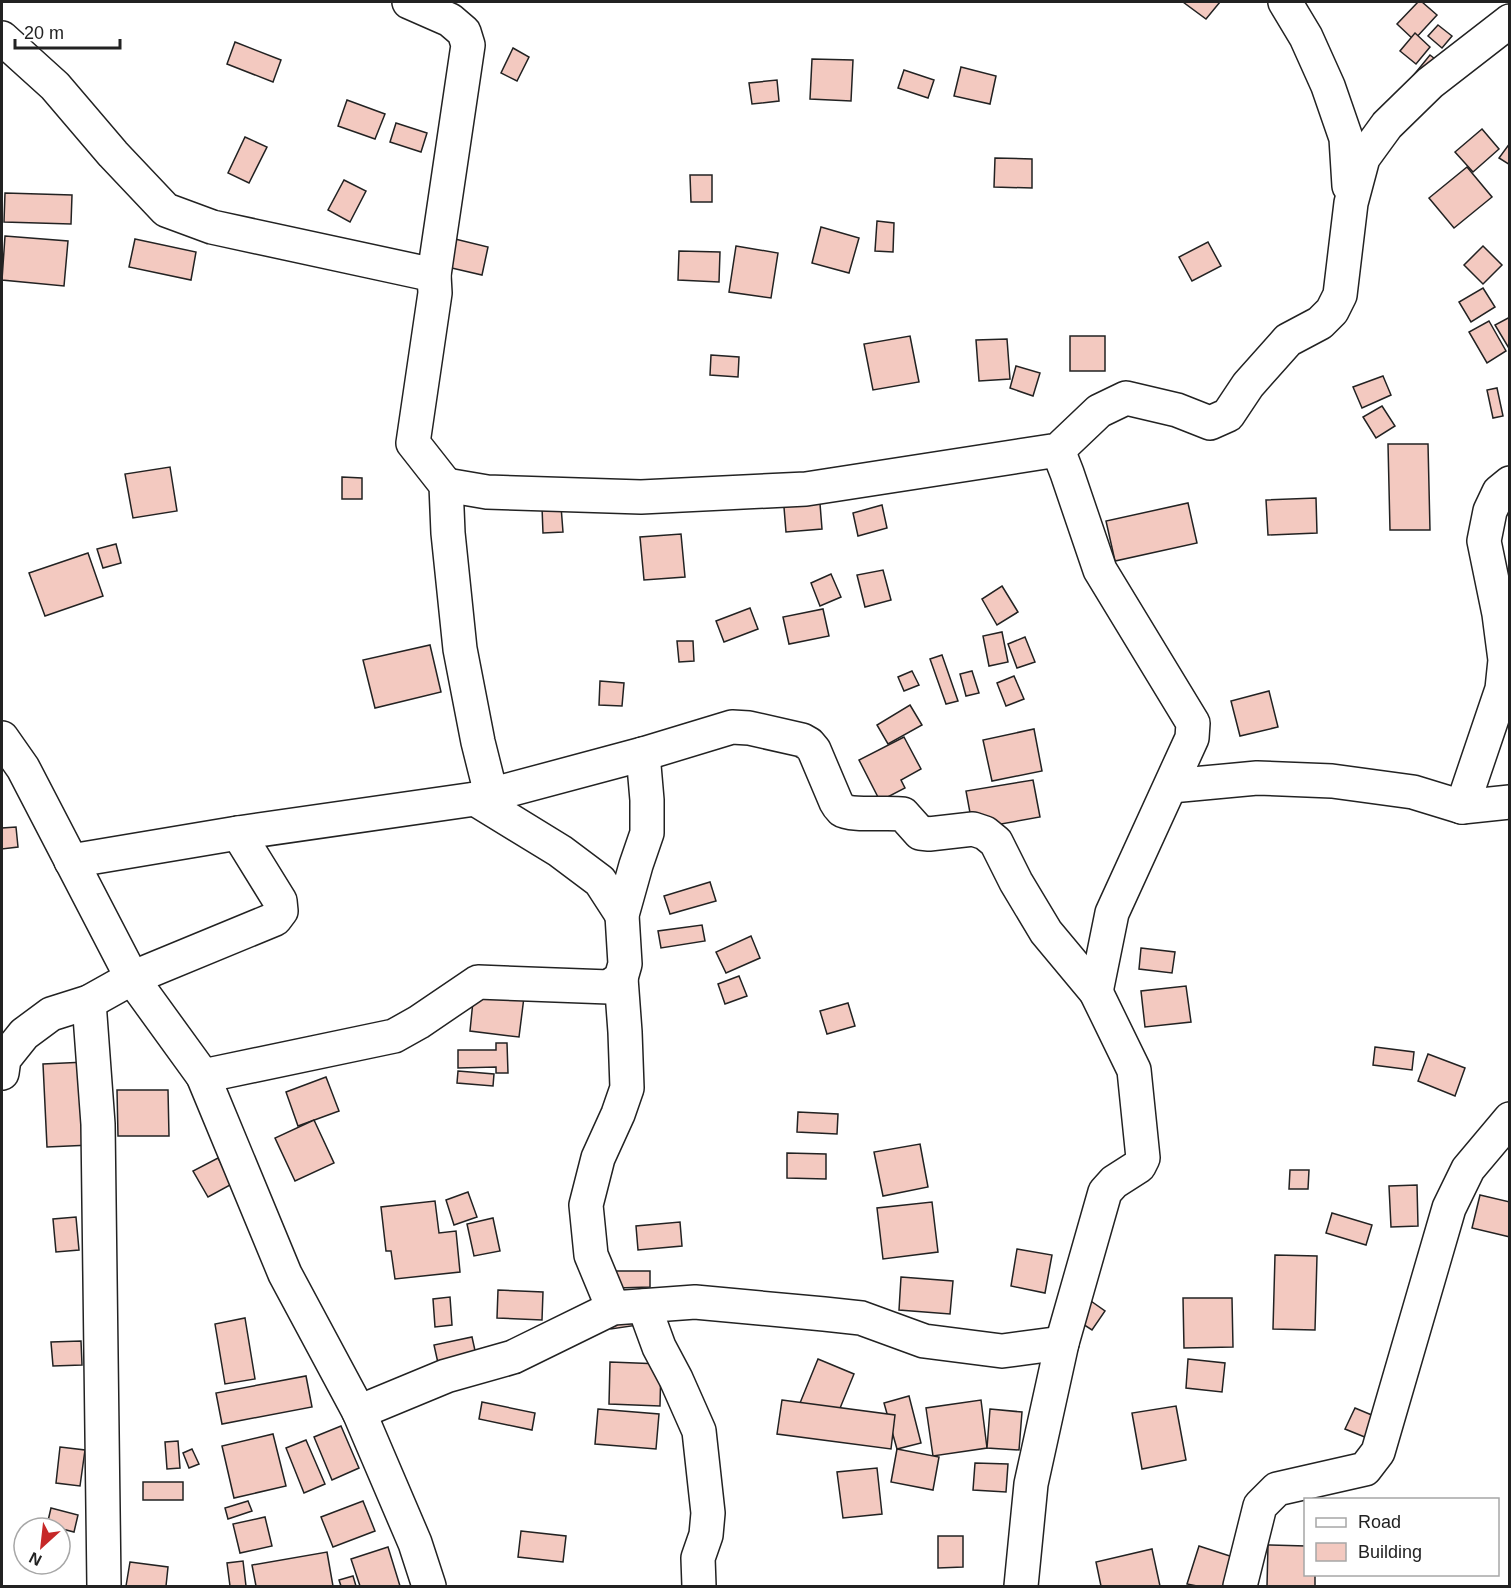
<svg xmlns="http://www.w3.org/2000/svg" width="1511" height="1588" font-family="Arial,sans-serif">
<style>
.building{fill:#f3c9c0;stroke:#222;stroke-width:1.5}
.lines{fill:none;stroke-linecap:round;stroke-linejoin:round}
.minor-casing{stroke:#222;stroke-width:36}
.minor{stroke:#fff;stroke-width:33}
</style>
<rect width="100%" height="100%" fill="#fff"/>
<g class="building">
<path d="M1183 2H1220L1206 19Z"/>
<path d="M1418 2H1422L1437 15 1414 40 1397 24Z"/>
<path d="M1438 25 1452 36 1442 48 1428 36Z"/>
<path d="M1415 33 1430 47 1416 64 1400 51Z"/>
<path d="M235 42 281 60 273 82 227 64Z"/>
<path d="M513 48 529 57 517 81 501 73Z"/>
<path d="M1430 55 1444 66 1427 87 1413 76Z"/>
<path d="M812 59 853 60 851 101 810 99Z"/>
<path d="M961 67 996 76 990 104 954 96Z"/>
<path d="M904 70 934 80 928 98 898 88Z"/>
<path d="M777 80 779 101 752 104 749 83Z"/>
<path d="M347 100 385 114 375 139 338 126Z"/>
<path d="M396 123 427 133 421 152 390 142Z"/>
<path d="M1482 129 1499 149 1473 172 1455 152Z"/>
<path d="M245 137 267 147 249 183 228 173Z"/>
<path d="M1510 143V165L1499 158Z"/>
<path d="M995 158 1032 159V188L994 187Z"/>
<path d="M1467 167 1492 197 1454 228 1429 198Z"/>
<path d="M690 175H712V202H691Z"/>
<path d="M344 180 366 191 350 222 328 210Z"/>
<path d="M5 193 72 195 71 224 4 222Z"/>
<path d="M877 221 894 223 893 252 875 251Z"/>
<path d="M821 227 859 238 849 273 812 263Z"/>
<path d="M5 236 68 241 64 286 2 280Z"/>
<path d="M451 238 488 247 482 275 443 266Z"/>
<path d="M135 239 196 252 191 280 129 267Z"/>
<path d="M1208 242 1221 266 1192 281 1179 257Z"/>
<path d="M736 246 778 253 771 298 729 292Z"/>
<path d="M1483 246 1502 265 1483 284 1464 265Z"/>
<path d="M679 251 720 252 719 282 678 280Z"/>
<path d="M1483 288 1495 307 1471 322 1459 302Z"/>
<path d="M1510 317V350L1495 325Z"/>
<path d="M1489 321 1506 351 1487 363 1469 332Z"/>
<path d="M910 336 919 382 873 390 864 344Z"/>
<rect x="1070" y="336" width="35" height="35"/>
<path d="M1007 339 1010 379 979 381 976 340Z"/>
<path d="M711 355 739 357 738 377 710 375Z"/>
<path d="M1016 366 1040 373 1033 396 1010 388Z"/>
<path d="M1383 376 1391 395 1362 408 1353 387Z"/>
<path d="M1497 388 1503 416 1493 418 1487 390Z"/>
<path d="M1382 406 1395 426 1376 438 1363 417Z"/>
<path d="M1388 444H1428L1430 530H1390Z"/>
<path d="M170 467 177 511 133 518 125 474Z"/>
<path d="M342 477 362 478V499H342Z"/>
<path d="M819 491 822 529 786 532 783 495Z"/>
<path d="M1316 498 1317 533 1268 535 1266 500Z"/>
<path d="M1188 503 1197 543 1115 561 1106 521Z"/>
<path d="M882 505 887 528 858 536 853 513Z"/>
<path d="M561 506 563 532 543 533 542 507Z"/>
<path d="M681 534 685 577 644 580 640 537Z"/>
<path d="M116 544 121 563 103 568 97 549Z"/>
<path d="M88 553 103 596 45 616 29 573Z"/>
<path d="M883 570 891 600 865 607 857 575Z"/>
<path d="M831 574 841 597 820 606 811 583Z"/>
<path d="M1002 586 1018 612 997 625 982 599Z"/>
<path d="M750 608 758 629 724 642 716 621Z"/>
<path d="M823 609 829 636 789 644 783 617Z"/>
<path d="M1002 632 1008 662 989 666 983 636Z"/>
<path d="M1025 637 1035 662 1017 668 1008 644Z"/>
<path d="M677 641H693L694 661 679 662Z"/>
<path d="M430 645 441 692 375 708 363 660Z"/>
<path d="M942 655 958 701 946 704 930 659Z"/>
<path d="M912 671 919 685 904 691 898 677Z"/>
<path d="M972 671 979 693 966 696 960 674Z"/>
<path d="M1014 676 1024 699 1006 706 997 683Z"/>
<path d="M600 681 624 683 622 706 599 705Z"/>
<path d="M1269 691 1278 727 1240 736 1231 701Z"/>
<path d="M910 705 922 725 888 744 877 725Z"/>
<path d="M1034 729 1042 771 992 781 983 740Z"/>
<path d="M904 737 921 769 901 780 905 788 880 801 859 760Z"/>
<path d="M1033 780 1040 817 973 829 966 791Z"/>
<path d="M16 827 18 847 2 849V828Z"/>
<path d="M710 882 716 901 670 914 664 896Z"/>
<path d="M702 925 705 941 661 948 658 931Z"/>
<path d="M751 936 760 958 726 973 716 952Z"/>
<path d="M1141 948 1175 952 1172 973 1139 969Z"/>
<path d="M739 976 747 996 725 1004 718 984Z"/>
<path d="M1186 986 1191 1022 1145 1027 1141 991Z"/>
<path d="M474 991 524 997 519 1037 470 1031Z"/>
<path d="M848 1003 855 1026 827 1034 820 1011Z"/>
<path d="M496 1043H507L508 1073H496V1067L458 1068V1050H496Z"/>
<path d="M1375 1047 1414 1052 1412 1070 1373 1065Z"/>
<path d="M1428 1054 1465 1068 1455 1096 1418 1081Z"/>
<path d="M86 1062 91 1145 47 1147 43 1064Z"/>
<path d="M458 1071 494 1074 493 1086 457 1083Z"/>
<path d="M326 1077 339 1111 298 1126 286 1092Z"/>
<path d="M117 1090H168L169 1136H118Z"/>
<path d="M798 1112 838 1114 837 1134 797 1132Z"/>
<path d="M314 1120 334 1163 295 1181 275 1138Z"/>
<path d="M920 1144 928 1187 883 1196 874 1152Z"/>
<path d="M787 1153 826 1154V1179L787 1178Z"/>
<path d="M218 1158 232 1184 208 1197 193 1171Z"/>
<path d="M1290 1170H1309L1308 1189H1289Z"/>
<path d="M1417 1185 1418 1226 1391 1227 1389 1186Z"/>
<path d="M468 1192 477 1217 454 1225 446 1200Z"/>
<path d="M1480 1195 1510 1202V1237L1472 1228Z"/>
<path d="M435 1201 439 1233 456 1231 460 1272 395 1279 391 1251H386L381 1207Z"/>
<path d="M932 1202 938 1252 883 1259 877 1208Z"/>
<path d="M1332 1213 1372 1225 1366 1245 1326 1233Z"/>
<path d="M76 1217 79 1250 56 1252 53 1219Z"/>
<path d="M493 1218 500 1251 474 1256 467 1224Z"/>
<path d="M680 1222 682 1246 638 1250 636 1226Z"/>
<path d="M1017 1249 1052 1255 1045 1293 1011 1286Z"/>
<path d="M1275 1255 1317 1256 1315 1330 1273 1329Z"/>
<path d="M616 1271H650V1287L617 1288Z"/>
<path d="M901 1277 953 1281 950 1314 899 1310Z"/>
<path d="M498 1290 543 1292 542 1320 497 1318Z"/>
<path d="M450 1297 452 1325 435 1327 433 1299Z"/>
<path d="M1183 1298H1232L1233 1347 1184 1348Z"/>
<path d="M1088 1299 1105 1311 1092 1330 1075 1319Z"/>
<path d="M609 1314 638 1325 611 1329Z"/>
<path d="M245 1318 255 1379 225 1384 215 1324Z"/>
<path d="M472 1337 478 1364 440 1372 434 1345Z"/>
<path d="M81 1341 82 1365 53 1366 51 1342Z"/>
<path d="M818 1359 854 1374 836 1418 800 1403Z"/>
<path d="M1188 1359 1225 1363 1222 1392 1186 1388Z"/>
<path d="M610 1362 661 1364 660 1406 609 1404Z"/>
<path d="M306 1376 312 1407 222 1424 216 1393Z"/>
<path d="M909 1396 921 1443 897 1449 884 1403Z"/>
<path d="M782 1400 895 1415 891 1449 777 1434Z"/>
<path d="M981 1400 987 1448 933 1456 926 1408Z"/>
<path d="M482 1402 535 1413 532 1430 479 1419Z"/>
<path d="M1176 1406 1186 1460 1142 1469 1132 1413Z"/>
<path d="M1355 1408 1386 1421 1377 1442 1345 1429Z"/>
<path d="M598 1409 659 1414 656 1449 595 1444Z"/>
<path d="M990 1409 1022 1412 1019 1450 987 1448Z"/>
<path d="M341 1426 359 1468 332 1480 314 1437Z"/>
<path d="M273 1434 286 1486 234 1498 222 1446Z"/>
<path d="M306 1440 325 1484 304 1493 286 1448Z"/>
<path d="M178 1441 180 1468 167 1469 165 1442Z"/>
<path d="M60 1447 85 1450 80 1486 56 1483Z"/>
<path d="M192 1449 199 1464 189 1468 183 1453Z"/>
<path d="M897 1449 939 1457 933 1490 891 1482Z"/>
<path d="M975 1463 1008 1464 1006 1492 973 1490Z"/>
<path d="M877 1468 882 1514 843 1518 837 1472Z"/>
<rect x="143" y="1482" width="40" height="18"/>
<path d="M248 1501 252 1511 228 1519 225 1508Z"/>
<path d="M363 1501 375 1531 333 1547 321 1517Z"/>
<path d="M51 1508 78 1515 74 1532 47 1525Z"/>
<path d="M265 1517 272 1546 240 1553 233 1524Z"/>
<path d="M521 1531 566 1536 563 1562 518 1557Z"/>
<path d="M938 1536H963V1567L938 1568Z"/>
<path d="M1268 1545 1306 1546V1574H1315V1586H1267Z"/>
<path d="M1199 1546 1233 1557 1224 1586H1197L1187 1584Z"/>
<path d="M388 1547 400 1586H360L351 1559Z"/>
<path d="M1152 1549 1160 1586H1101L1096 1562Z"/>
<path d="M327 1552 333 1586H256L252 1565Z"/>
<path d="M243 1561 246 1586H230L227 1563Z"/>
<path d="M130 1562 168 1567 166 1586H126Z"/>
<path d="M353 1576 356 1586H341L339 1580Z"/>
</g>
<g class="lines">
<g class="minor-casing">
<g id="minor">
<path d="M409 2 450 20 464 32 468 45 434 275 435 293 413 443 446 485 448 533 460 649 478 742 491 794"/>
<path d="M1285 2 1306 37 1328 86 1346 138 1349 186"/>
<path d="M2 38 55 86 113 154 166 210 212 227 434 275"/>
<path d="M1058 450 1067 473 1100 570 1193 723 1192 738 1112 913 1096 992"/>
<path d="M446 485 487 492 641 497 806 489 1058 450 1099 411 1126 398 1177 410 1210 423 1228 415 1248 385 1288 340 1320 323 1332 311 1340 295 1351 203 1363 158 1387 125 1430 83 1510 21"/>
<path d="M2 738 23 768 132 978 203 1076 285 1274 359 1412 415 1543 429 1586"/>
<path d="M1171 786 1257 778 1332 781 1413 792 1462 807 1510 802"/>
<path d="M475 799 560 851 600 881 622 915"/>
<path d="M1462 807 1502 689 1505 660 1499 614 1484 541 1490 511 1499 492 1510 483"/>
<path d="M71 861 238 833 475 799 643 754 732 727 749 728 802 740 809 744 814 750 836 802C837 804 841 809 842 810 850 816 890 812 903 814L920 833 929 834 973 829 985 833 996 842 1016 882 1046 932 1096 992 1134 1070 1143 1158 1139 1166 1114 1182 1105 1192 1062 1343 1031 1484 1021 1586"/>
<path d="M89 1002 98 1124 104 1586"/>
<path d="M2 1073 4 1059 24 1034 51 1014 89 1002 132 978 275 919 281 911 280 901 238 833"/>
<path d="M203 1076 394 1036 419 1022 478 982 609 987 621 978 625 964 622 915 636 865 647 833V800L643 754"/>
<path d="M644 1306 659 1347 676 1379 699 1431 708 1513 706 1535 698 1558 699 1586"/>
<path d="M613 1308 591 1255 586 1205 598 1158 618 1114 627 1088 625 1032 621 978"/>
<path d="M359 1412 446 1376 513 1357 613 1308 695 1302 824 1314 861 1318 924 1341 1002 1351 1062 1343"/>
<path d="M1240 1586 1260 1506 1277 1489 1365 1469 1378 1452 1449 1208 1468 1169 1510 1119"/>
</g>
</g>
<use href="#minor" class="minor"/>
</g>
<rect width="1511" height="1588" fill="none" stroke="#222222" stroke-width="6"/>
<rect x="1304" y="1498" width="195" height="78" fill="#ffffff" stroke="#a7a7a7" stroke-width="1.5"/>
<rect x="1316" y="1518" width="30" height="9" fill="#ffffff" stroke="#a7a7a7" stroke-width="1.5"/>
<text x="1358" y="1528" font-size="18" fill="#222222">Road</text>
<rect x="1316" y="1543" width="30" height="18" fill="#f3c9c0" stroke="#a7a7a7" stroke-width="1.5"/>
<text x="1358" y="1558" font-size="18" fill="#222222">Building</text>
<g transform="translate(42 1546) rotate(207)"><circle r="28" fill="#ffffff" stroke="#a7a7a7" stroke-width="1.5"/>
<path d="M0-4.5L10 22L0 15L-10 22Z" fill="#c62828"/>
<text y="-9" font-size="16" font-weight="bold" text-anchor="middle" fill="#222222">N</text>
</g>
<path d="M15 39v9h105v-9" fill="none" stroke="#222222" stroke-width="3"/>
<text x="24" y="39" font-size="18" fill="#222222" stroke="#ffffff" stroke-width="4.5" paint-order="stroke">20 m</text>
</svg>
